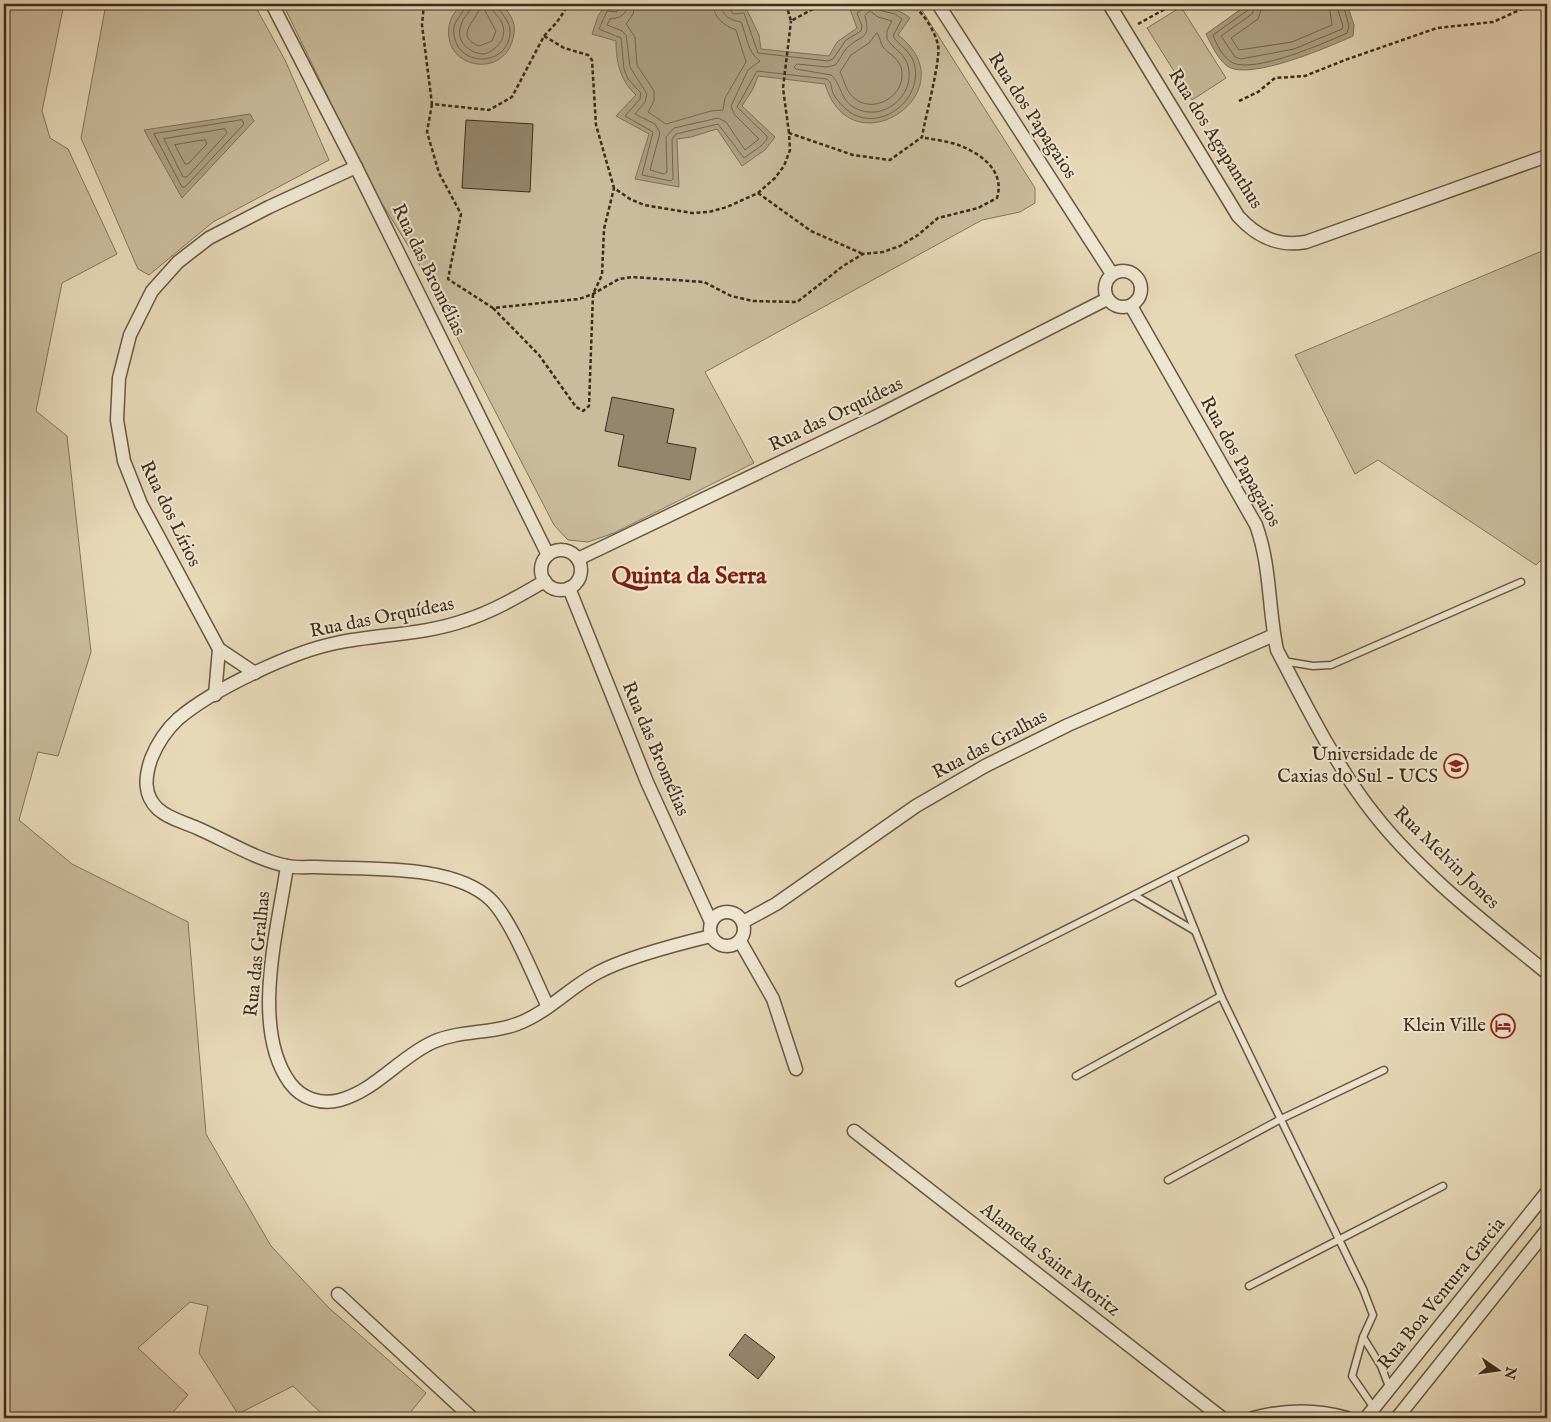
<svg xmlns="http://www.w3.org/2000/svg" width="1551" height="1422" font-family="'IM FELL English',serif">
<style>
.green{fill:#cabb9d;stroke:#83745c}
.water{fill:#ad9e83;stroke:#807059}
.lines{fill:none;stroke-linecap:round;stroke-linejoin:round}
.shore{stroke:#74654f;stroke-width:1}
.building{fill:#95856d;stroke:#3c2c1b}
.service-casing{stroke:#675742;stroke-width:9}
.minor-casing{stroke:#675742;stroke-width:15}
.path{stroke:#3c2c1b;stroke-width:2.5;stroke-dasharray:4 2.5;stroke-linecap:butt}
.service{stroke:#efe6d1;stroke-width:6}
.minor{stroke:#efe6d1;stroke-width:12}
.labels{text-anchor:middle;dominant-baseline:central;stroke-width:4;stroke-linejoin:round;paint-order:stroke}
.street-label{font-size:19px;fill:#3c2c1b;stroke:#efe6d1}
.poi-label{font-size:19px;fill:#3c2c1b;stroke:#efe6d1;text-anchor:end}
.district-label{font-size:24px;font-weight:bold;fill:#7a1f14;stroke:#efe6d1}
</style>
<rect width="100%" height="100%" fill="#e7d8b8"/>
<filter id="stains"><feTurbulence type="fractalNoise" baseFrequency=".004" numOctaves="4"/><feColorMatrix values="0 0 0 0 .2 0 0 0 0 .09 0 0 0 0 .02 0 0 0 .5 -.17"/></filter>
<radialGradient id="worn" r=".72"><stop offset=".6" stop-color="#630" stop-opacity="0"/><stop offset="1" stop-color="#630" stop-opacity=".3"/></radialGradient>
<g class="green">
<path d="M4 4H64L42 111 50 138 68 149 117 254 62 283 36 411 67 436 91 652 58 756 38 752 19 820 72 864 188 922 206 1134 271 1246 329 1308 426 1393 406 1418H326L293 1386 238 1414 199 1353 208 1306 190 1302 138 1348 188 1395 168 1418H4Z"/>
<path d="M106 4H254L285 60 329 160 213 222 149 275 138 269 81 138Z"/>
<path d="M283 4H918L1035 188V203L1020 212 982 220 705 372 754 463 614 533 588 542 568 540 554 525 417 260 370 184Z"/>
<path d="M1181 7 1226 78 1192 100 1147 28Z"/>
<path d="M1542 251 1547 255V554L1536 565 1378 460 1355 474 1295 355Z"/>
</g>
<g class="water">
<path d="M464 4H499C509 10 516 22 514 33 509 80 442 71 449 26 451 16 456 9 464 4Z"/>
<path d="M606 4 614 8 618 4H730L736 10 744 4 759 35 761 49 829 56 837 42 857 28 850 9C869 2 894 5 910 18L898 35C971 91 851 172 825 84L758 76 753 89 742 106 775 137 765 150 742 166 717 129 691 137 677 139 679 187 635 179 649 134 616 116 636 95C620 80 616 62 616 41L592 34 598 16Z"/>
<path d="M1248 4H1347L1354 25 1353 36C1331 46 1248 82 1227 66 1217 58 1211 44 1206 34Z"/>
<path d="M250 114 254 121 182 198 144 130Z"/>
</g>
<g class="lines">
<g class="shore">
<path d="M466 4C464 15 451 21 454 35 459 69 510 66 510 31 510 19 499 14 498 4"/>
<path d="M472 4C471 13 463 16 461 25 455 41 469 54 485 54 498 49 509 36 501 21 497 14 492 12 491 4"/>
<path d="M621 4 617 12 607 11 599 29 621 38 624 69 628 79 641 93 640 99 625 116 653 132 642 175 671 181 673 179 672 139 676 134 718 124 744 158 761 146 767 139V136L737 107 757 71 827 79C832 83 831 88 833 93 837 101 844 108 851 113 883 132 924 98 914 63 910 50 899 46 893 36L902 19 895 14 879 10 876 4"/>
<path d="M628 4C627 15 620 18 610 19L607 25 622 31 626 35 630 67 647 94 645 102 635 114 655 124 660 133 650 170 664 174 667 172 666 137 674 128 718 118 726 122 745 150 759 139 734 114 731 106 748 70 760 61C747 52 747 36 741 22 731 20 722 17 721 4"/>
<path d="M635 4 633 14 626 24 635 37 637 65 654 91V101L648 112 666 124 711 111 723 110 725 98 746 62 736 30C724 25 714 19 713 4"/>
<path d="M727 4 733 14 744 13 758 53 828 61 833 59 846 40 861 31 862 26 857 13 863 9 864 4"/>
<path d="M1249 4 1248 10 1213 35C1216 44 1224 59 1233 63 1256 73 1325 43 1347 33L1349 26 1343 4"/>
<path d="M1256 4 1252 14 1221 36 1235 57 1241 59 1294 49 1342 29 1343 26 1336 4"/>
<path d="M1263 4 1258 19 1231 38 1239 50 1292 42 1332 25 1329 4"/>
<path d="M483 7 496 31 492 41 479 46C454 36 475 22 480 8Z"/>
<path d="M870 11 878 17 892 21 887 31V39C893 49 905 53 908 66 916 95 883 123 855 108 839 99 842 84 831 75L796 69 794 67 797 64 827 67 835 65C840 60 842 54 846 49 860 34 872 41 865 16Z"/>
<path d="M877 33C880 37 880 42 883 47 889 54 897 57 901 67 909 95 872 117 852 96 845 89 844 79 840 72L851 55 869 43Z"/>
<path d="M242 120 244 124 185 187H182L154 134Z"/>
<path d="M225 129 227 133 187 177H183L164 139Z"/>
<path d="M205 140 207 144 188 164H185L175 145Z"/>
</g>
</g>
<g class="building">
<path d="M466 120 533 124 530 192 462 188Z"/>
<path d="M612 397 674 409 667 443 696 448 690 480 618 466 624 435 605 431Z"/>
<path d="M745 1334 775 1357 758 1379 729 1355Z"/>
</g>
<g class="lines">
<g class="service-casing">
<g id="service">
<path d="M1283 661 1313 666 1331 665 1521 582"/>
<path d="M1173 875 1221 996 1363 1289 1373 1315 1363 1337 1381 1366 1390 1389"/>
<path d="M1134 895 1195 931"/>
<path d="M959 983 1245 839"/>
<path d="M1076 1076 1221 996"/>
<path d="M1168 1180 1279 1120 1384 1070"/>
<path d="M1249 1286 1443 1186"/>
<path d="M1363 1337 1352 1376 1374 1408"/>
</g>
</g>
<g class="minor-casing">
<g id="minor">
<path d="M272 4 356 167 548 555"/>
<path d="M938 4 1112 274"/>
<path d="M1109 4 1238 216C1257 237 1278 247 1306 242L1547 156"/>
<circle cx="1123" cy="289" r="18"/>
<path d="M1131 306 1256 525C1271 566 1268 608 1277 650 1306 705 1335 765 1374 814 1422 875 1487 924 1547 973"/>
<circle cx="561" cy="570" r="20"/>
<path d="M578 559 875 417 1107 299"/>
<path d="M545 581C519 596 494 611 466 620 424 635 379 634 336 643 292 652 213 689 178 719 166 730 157 744 151 759 145 777 143 795 158 809 169 819 184 822 197 828 225 840 257 860 287 866 296 868 307 867 316 867 366 870 453 863 491 900 512 921 534 978 548 1007"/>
<path d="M569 588 647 782 711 922"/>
<path d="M255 673 219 649 141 504 124 461 117 420 119 378 130 335 152 291 178 262 209 238 269 207 356 167"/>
<path d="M215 695 219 649"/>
<path d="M287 866C278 929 250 1028 290 1083 302 1099 321 1105 340 1100 376 1090 400 1057 433 1042 460 1030 490 1034 517 1024 547 1013 569 988 597 973 626 957 678 944 711 936"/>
<circle cx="727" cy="929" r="17"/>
<path d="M743 922 776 904 916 806 985 766 1068 725 1274 635"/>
<path d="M740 941 773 999 796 1069"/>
<path d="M854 1131 1222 1418"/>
<path d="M338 1294 472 1418"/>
<path d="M1253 1418C1283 1410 1316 1409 1347 1418"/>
<path d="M1366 1418 1547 1192"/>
<path d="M1397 1418 1547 1230"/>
</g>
</g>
<g class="path">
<path d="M424 4 422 25 432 104 489 110 512 97 544 36 564 48 588 55 592 60 596 125 614 188 630 199 644 205 692 213 709 212 727 207 758 193 775 178 784 166 790 150 789 133 853 155 890 160 922 137C925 118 941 60 938 45 935 31 923 12 911 4"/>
<path d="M786 4 791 21 822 4"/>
<path d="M1138 24 1174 4"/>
<path d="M544 36 557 22 569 4"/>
<path d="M1239 101 1258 92 1275 78 1305 76 1345 60 1437 28 1493 22 1533 4"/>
<path d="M432 104 427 132 439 173 461 214 448 279 493 308 579 299 593 294 619 279 632 277 704 282 731 296 753 301 797 302 843 266 863 254 883 252 900 246 918 235 938 218 978 208 997 198C1005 172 983 155 961 146 949 141 934 140 922 137"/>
<path d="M789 133 783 88 791 21"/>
<path d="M758 193 811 231 863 254"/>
<path d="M493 308 539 355 576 407 583 411 589 406 593 294 602 275 604 229 614 188"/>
</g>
<use href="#service" class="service"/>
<use href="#minor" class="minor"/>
</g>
<defs>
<g id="university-ring" transform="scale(1.25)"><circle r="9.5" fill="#efe6d1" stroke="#8f2418" stroke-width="1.5"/><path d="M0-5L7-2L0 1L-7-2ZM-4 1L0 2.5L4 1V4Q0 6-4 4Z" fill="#8f2418"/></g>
<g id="hotel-ring" transform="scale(1.25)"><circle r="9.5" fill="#efe6d1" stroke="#8f2418" stroke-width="1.5"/><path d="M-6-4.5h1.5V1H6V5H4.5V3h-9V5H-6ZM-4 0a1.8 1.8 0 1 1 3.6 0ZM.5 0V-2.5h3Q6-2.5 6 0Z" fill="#8f2418"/></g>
</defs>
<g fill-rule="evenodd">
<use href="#university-ring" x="1456" y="766"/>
<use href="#hotel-ring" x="1503" y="1026"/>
</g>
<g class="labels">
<g class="street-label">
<text transform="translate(1032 116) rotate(57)">Rua dos Papagaios</text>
<text transform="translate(1215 139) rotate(58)">Rua dos Agapanthus</text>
<text transform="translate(428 270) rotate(64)">Rua das Bromélias</text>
<text transform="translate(836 415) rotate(-26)">Rua das Orquídeas</text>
<text transform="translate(1240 462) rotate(61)">Rua dos Papagaios</text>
<text transform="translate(170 514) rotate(64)">Rua dos Lírios</text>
<text transform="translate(382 618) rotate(-11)">Rua das Orquídeas</text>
<text transform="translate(990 745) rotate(-28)">Rua das Gralhas</text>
<text transform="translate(655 749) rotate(67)">Rua das Bromélias</text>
<text transform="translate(1446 858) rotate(44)">Rua Melvin Jones</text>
<text transform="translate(258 954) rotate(-84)">Rua das Gralhas</text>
<text transform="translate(1050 1260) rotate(38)">Alameda Saint Moritz</text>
<text transform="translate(1442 1294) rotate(-51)">Rua Boa Ventura Garcia</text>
</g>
<g class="poi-label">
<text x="1438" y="755">Universidade de<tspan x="1438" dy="22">Caxias do Sul - UCS</tspan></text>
<text x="1486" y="1026">Klein Ville</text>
</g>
<g class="district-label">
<text x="689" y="576">Quinta da Serra</text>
</g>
</g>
<rect width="1551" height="1422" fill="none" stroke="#e7d8b8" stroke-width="20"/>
<rect x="5" y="5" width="1541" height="1412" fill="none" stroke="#3c2c1b" stroke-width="2.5"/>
<rect x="10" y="10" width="1531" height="1402" fill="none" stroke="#3c2c1b"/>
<g transform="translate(1498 1370) rotate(103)" stroke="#efe6d1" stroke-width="4" paint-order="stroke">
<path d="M0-4L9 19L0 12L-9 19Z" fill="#3c2c1b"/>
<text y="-8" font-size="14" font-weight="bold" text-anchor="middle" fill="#3c2c1b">N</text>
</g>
<rect width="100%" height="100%" filter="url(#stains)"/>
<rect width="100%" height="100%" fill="url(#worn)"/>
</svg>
